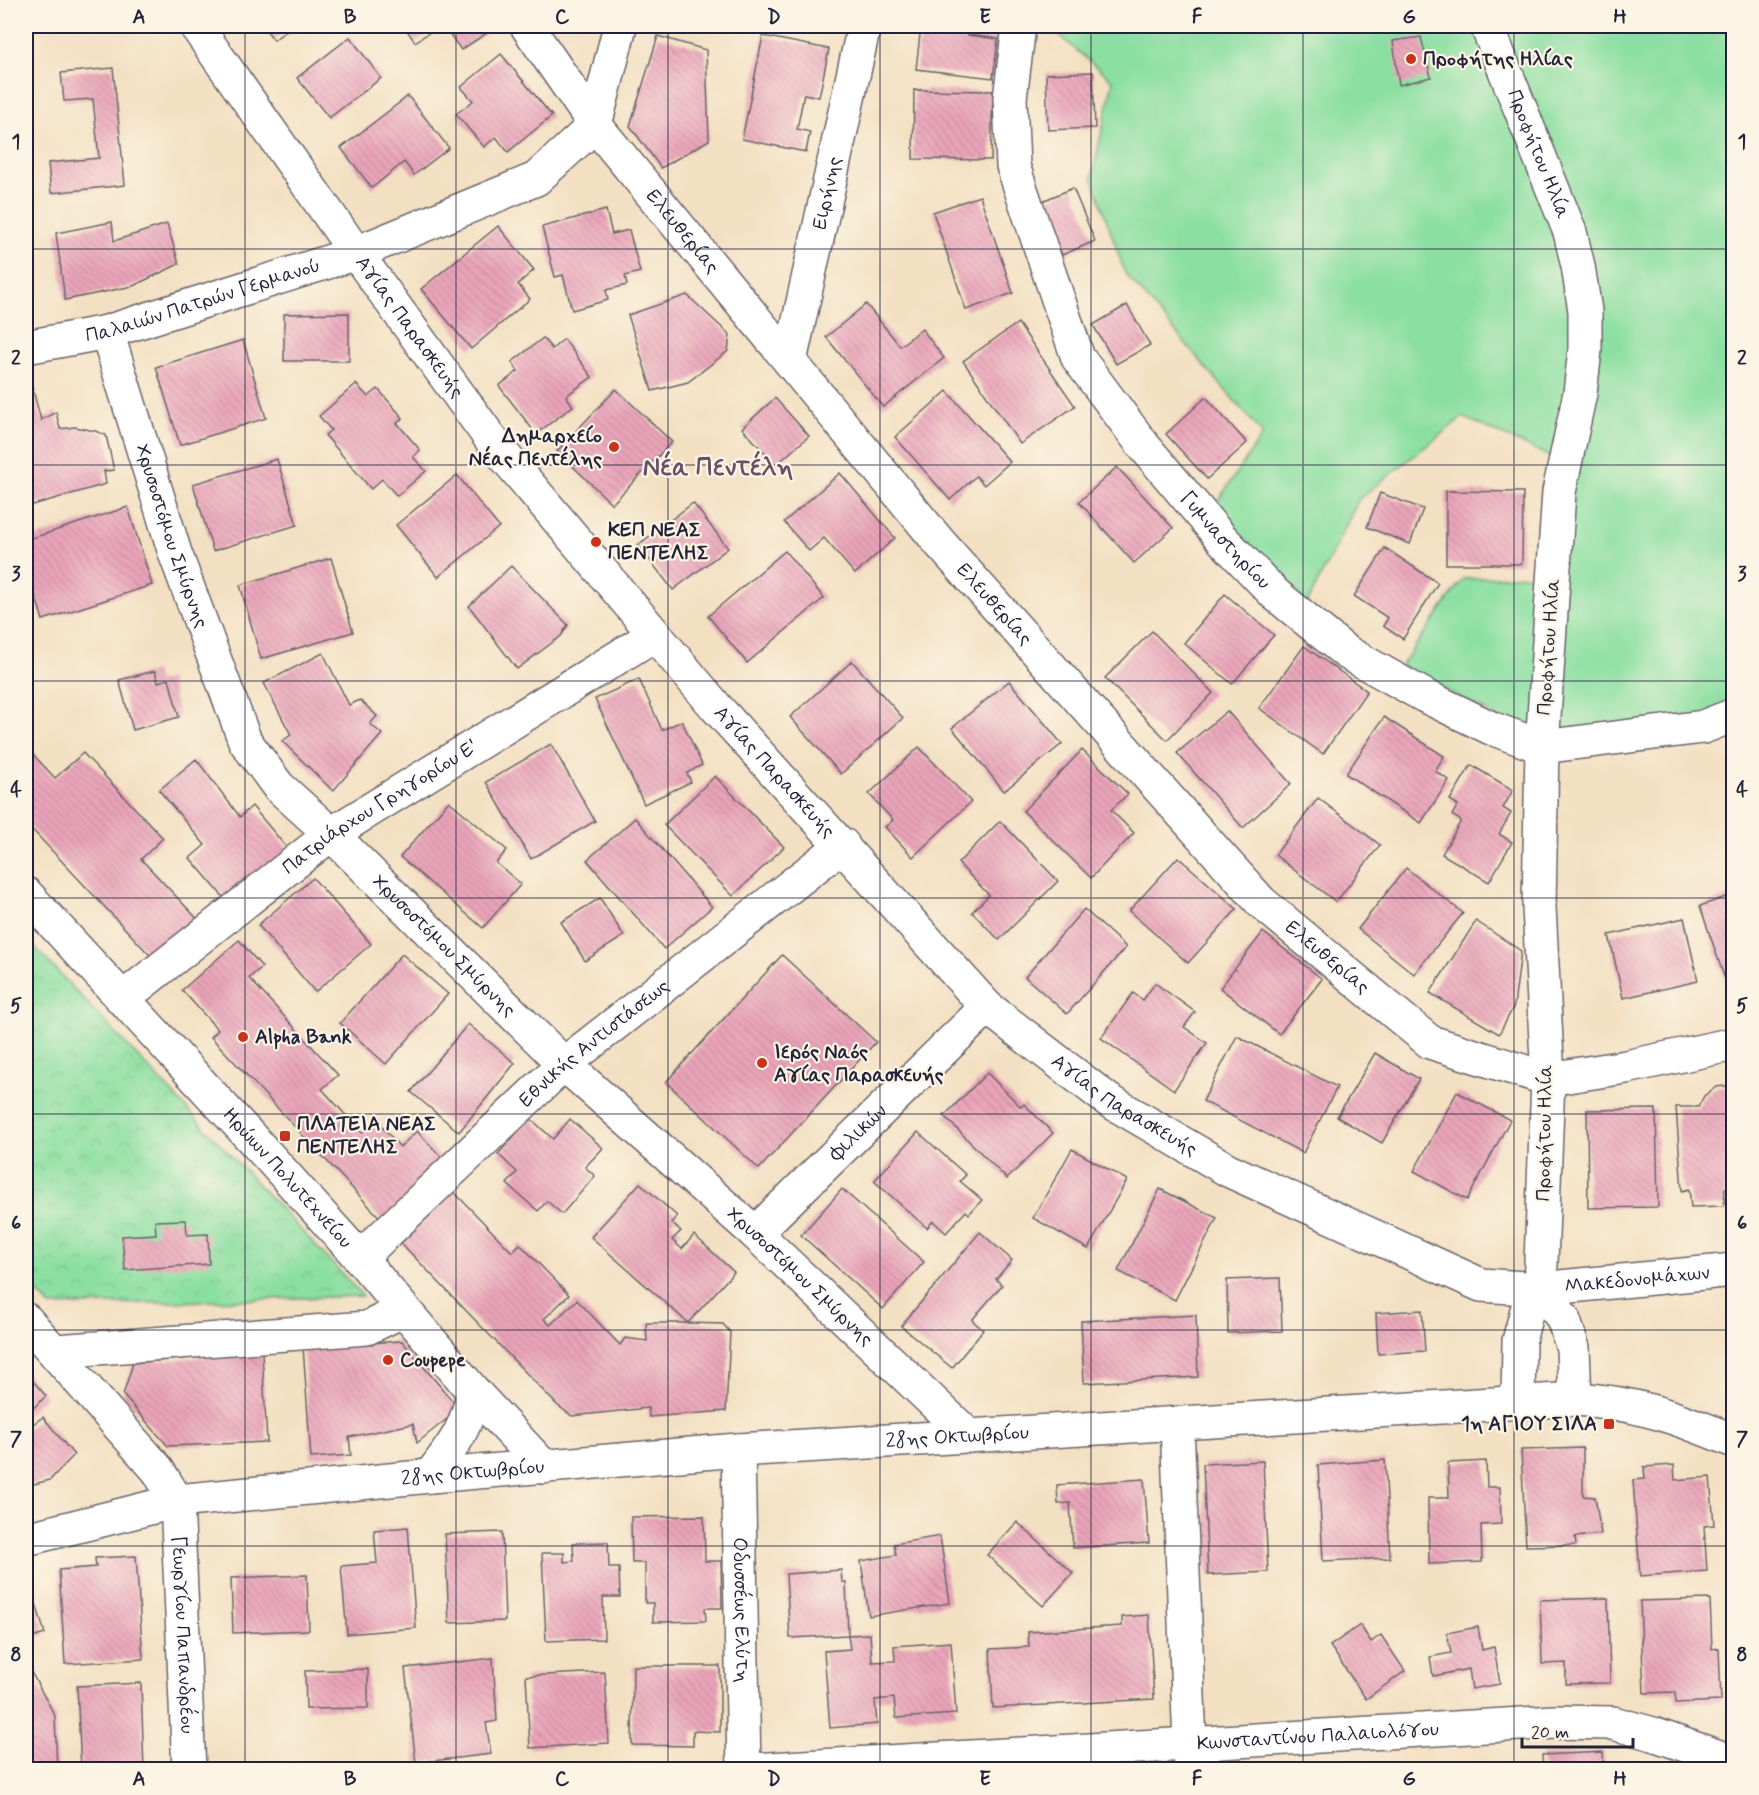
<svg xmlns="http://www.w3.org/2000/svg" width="1759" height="1795" font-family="Mynerve,sans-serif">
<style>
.grass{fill:#8bdfa1;stroke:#56806e;stroke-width:1.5}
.park{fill:url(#park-crowns);stroke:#56806e;stroke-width:1.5}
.building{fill:url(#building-back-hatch)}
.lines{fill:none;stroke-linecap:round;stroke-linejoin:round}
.street-casing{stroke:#6b646a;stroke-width:36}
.secondary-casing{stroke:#6b646a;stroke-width:36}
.street{stroke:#fff;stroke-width:33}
.secondary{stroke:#fff;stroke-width:33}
.grid{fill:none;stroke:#22223b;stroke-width:1.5;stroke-opacity:0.55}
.poi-dot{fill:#c8321e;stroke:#fcf5e5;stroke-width:2}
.labels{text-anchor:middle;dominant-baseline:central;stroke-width:4.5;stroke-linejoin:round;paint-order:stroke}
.poi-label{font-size:20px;font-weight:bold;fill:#22223b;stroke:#fcf5e5;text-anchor:start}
.street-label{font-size:20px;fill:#22223b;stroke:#fcf5e5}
.district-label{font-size:26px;font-weight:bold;fill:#685067;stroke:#fcf5e5}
.neatline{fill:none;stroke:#22223b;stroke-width:2}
.grid-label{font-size:20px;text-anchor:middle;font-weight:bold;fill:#22223b}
</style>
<defs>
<pattern id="park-crowns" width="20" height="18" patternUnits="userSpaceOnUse" patternTransform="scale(1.5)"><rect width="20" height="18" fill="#8bdfa1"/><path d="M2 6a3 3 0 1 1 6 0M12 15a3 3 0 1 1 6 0" fill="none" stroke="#78bf8c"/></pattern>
<pattern id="building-back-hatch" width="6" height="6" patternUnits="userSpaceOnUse" patternTransform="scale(1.5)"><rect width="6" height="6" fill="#eaa4b9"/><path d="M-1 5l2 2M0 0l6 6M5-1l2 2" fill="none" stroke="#c88da0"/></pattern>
</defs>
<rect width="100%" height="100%" fill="#fcf5e5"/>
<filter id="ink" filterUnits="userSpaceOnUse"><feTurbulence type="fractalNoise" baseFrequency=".0167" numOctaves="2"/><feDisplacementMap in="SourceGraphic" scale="12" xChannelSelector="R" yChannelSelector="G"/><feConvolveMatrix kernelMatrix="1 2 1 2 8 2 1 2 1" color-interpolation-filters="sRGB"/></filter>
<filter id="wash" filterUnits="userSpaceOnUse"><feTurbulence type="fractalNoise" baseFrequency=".008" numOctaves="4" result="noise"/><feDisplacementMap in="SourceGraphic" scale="24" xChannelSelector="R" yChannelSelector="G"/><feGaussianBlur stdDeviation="1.35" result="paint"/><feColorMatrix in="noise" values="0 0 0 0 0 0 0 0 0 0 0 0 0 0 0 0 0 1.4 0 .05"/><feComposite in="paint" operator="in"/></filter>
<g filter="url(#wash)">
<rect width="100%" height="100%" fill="#f3e0c2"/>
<path class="grass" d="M1048 26H1733V715L1562 738 1519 729 1401 666 1463 579 1540 574 1553 458 1463 417 1359 499 1307 604 1213 508 1263 434 1125 273 1092 177 1113 81Z"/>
<path class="park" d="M26 938 363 1296 50 1306 26 1280Z"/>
<g id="blocks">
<g class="building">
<path d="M263 26H292L274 40Z"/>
<path d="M404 26H439L415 42Z"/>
<path d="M444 26H491L493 29 461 50Z"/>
<path d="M921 26H969L968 35 998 39 993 78 916 69Z"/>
<path d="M658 36 706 50 709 140 661 168 630 126Z"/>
<path d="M763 36 829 49 819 97 804 94 797 129 810 132 806 152 742 139Z"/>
<path d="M350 37 381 78 329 118 297 78Z"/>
<path d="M1421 37 1431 77 1399 85 1393 41Z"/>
<path d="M501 54 552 116 508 152 496 137 484 147 456 114 473 101 461 87Z"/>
<path d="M113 68 125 185 51 193 48 163 99 158 93 99 64 101 61 73Z"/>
<path d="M1093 72 1095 128 1048 130 1046 74Z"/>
<path d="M914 90 993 91 991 160 913 159Z"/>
<path d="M408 96 449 148 414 175 404 162 372 188 341 148Z"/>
<path d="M1073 188 1095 241 1062 255 1040 202Z"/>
<path d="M980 196 1013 293 966 310 933 212Z"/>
<path d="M606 210 612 234 629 230 640 272 625 276 627 285 606 290 608 300 572 310 563 275 555 277 542 227Z"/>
<path d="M112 222 114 241 167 224 179 264 133 286 65 300 56 233Z"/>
<path d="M498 226 534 270 518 284 530 299 471 349 421 289Z"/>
<path d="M687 295 730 335 728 351 688 382 652 391 628 315Z"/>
<path d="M866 304 900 346 922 329 944 358 883 407 826 337Z"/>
<path d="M1127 305 1150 345 1116 364 1093 325Z"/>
<path d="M349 313V361H284V314Z"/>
<path d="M1018 323 1075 406 1020 444 963 361Z"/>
<path d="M543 338 552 349 564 339 592 377 566 396 573 406 536 434 499 386 518 371 512 362Z"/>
<path d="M243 340 266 418 180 445 156 367Z"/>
<path d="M31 383 41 420 56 412 60 429 75 427 95 431 106 435 114 470 104 471 106 484 26 507V384Z"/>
<path d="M356 384 368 397 378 389 403 418 397 423 420 450 413 457 426 471 397 496 382 479 371 489 325 435 331 430 319 416Z"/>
<path d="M616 389 672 442 612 504 557 451Z"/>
<path d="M947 391 1010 462 984 485 976 476 950 500 895 437Z"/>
<path d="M1206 397 1247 443 1207 479 1166 434Z"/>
<path d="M775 398 809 436 776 465 742 428Z"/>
<path d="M277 459 297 525 213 551 193 484Z"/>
<path d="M1117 467 1173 528 1134 563 1079 502Z"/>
<path d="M840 473 895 538 855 574 824 538 809 551 784 522Z"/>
<path d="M457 475 499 527 438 577 396 525Z"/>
<path d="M1446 491 1523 492 1522 564H1446Z"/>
<path d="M1380 493 1423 509 1410 544 1367 527Z"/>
<path d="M693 503 728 548 673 590 638 545Z"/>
<path d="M128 507 152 585 43 620 26 566V540Z"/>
<path d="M1385 548 1438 583 1403 639 1383 626 1388 618 1354 596Z"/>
<path d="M785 551 824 598 747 663 708 616Z"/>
<path d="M331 558 353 632 261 659 240 585Z"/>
<path d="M511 566 568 625 561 636 517 669 469 606Z"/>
<path d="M1225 594 1274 635 1232 684 1184 643Z"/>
<path d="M1152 631 1213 693 1167 740 1105 678Z"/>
<path d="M1304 646 1367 691 1323 754 1259 708Z"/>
<path d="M323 653 349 705 360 700 377 716 370 724 382 734 333 791 282 741 291 735 264 683Z"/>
<path d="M852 661 903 718 841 774 790 717Z"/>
<path d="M155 671 158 682 169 679 179 717 133 730 119 680Z"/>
<path d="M639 679 662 730 682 721 702 765 687 773 691 782 644 804 595 699Z"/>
<path d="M1009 681 1062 744 1004 791 952 728Z"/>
<path d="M1227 711 1291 784 1243 828 1177 753Z"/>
<path d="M1384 717 1444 756 1435 771 1449 780 1421 823 1346 774Z"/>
<path d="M551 744 595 821 531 859 486 782Z"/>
<path d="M26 747 55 778 83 753 163 838 141 859 204 926 161 967 26 823Z"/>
<path d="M919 747 971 802 913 857 885 827 893 820 869 794Z"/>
<path d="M1082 750 1128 794 1111 810 1134 833 1091 878 1023 811Z"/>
<path d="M196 759 240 817 252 806 292 854 230 905 190 858 205 845 159 790Z"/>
<path d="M1471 765 1513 790 1503 808 1511 813 1499 834 1512 842 1489 882 1442 854 1461 821 1452 815 1458 805 1450 800Z"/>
<path d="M715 776 784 847 733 896 664 825Z"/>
<path d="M1318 798 1380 845 1336 902 1275 855Z"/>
<path d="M449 801 507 850 496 863 521 884 483 928 400 857Z"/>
<path d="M635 818 712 907 664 949 587 860Z"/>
<path d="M1000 821 1058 881 999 940 972 912 989 895 958 863Z"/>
<path d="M1178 857 1237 909 1188 963 1129 911Z"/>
<path d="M1406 868 1463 913 1414 974 1358 929Z"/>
<path d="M313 878 371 944 315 992 258 925Z"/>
<path d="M1734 894V992L1730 994 1700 906Z"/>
<path d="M600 898 624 936 585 961 561 922Z"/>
<path d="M1084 909 1126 947 1067 1014 1025 977Z"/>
<path d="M1684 918 1698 981 1623 998 1609 935Z"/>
<path d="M1476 921 1521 951 1514 1006 1499 1034 1430 993Z"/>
<path d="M1263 932 1322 979 1279 1034 1220 988Z"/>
<path d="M239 940 262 967 249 978 338 1075 322 1089 362 1133 376 1120 400 1147 417 1131 445 1161 382 1220 211 1037 218 1030 182 990Z"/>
<path d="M402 954 448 994 386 1064 340 1023Z"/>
<path d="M782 955 876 1042 759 1169 666 1082Z"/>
<path d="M1155 983 1195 1012 1184 1027 1207 1043 1174 1090 1101 1038 1133 993 1143 1000Z"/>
<path d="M468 1024 515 1063 459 1132 411 1092Z"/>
<path d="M1237 1036 1337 1087 1303 1153 1203 1101Z"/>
<path d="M1375 1053 1419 1079 1382 1143 1337 1117Z"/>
<path d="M987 1073 1021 1107 1024 1104 1053 1133 1007 1179 944 1116Z"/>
<path d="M1734 1085V1188H1725L1724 1206 1691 1207 1689 1189 1682 1191 1676 1107H1698L1704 1096 1716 1087Z"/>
<path d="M1457 1092 1510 1120 1467 1200 1414 1171Z"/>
<path d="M1656 1109 1658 1207 1588 1208 1587 1110Z"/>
<path d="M530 1118 553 1139 570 1119 603 1148 585 1167 595 1176 562 1214 547 1201 538 1211 507 1184 517 1172 498 1154Z"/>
<path d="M918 1132 966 1175 960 1181 982 1200 969 1214 966 1211 946 1233 933 1221 927 1228 874 1181Z"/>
<path d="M1072 1149 1127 1180 1088 1249 1033 1218Z"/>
<path d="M640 1183 677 1216 671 1223 681 1231 672 1240 682 1249 694 1235 734 1272 688 1323 723 1324 730 1332 726 1411 649 1417 648 1408 572 1416 557 1405 401 1243 454 1192 512 1252 520 1244 569 1295 544 1319 550 1325 577 1300 620 1345 625 1338 647 1341 646 1323H688L591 1237Z"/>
<path d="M842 1189 924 1262 883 1309 801 1235Z"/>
<path d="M1160 1189 1217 1218 1175 1300 1118 1271Z"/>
<path d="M186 1220 187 1235 208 1234 209 1264 125 1270 122 1236 156 1234 155 1221Z"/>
<path d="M980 1232 1012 1260 996 1279 1002 1285 972 1320 983 1330 952 1368 901 1326Z"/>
<path d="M1280 1278 1282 1331 1228 1333 1227 1280Z"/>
<path d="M1422 1310 1425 1351 1378 1354 1376 1313Z"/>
<path d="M1196 1315 1198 1377 1084 1383 1081 1321Z"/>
<path d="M402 1341 459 1409 417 1443 413 1424 349 1437 351 1455 311 1458 303 1347Z"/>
<path d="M262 1352 267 1442 168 1446 123 1395 133 1363Z"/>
<path d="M26 1373 46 1396 26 1415Z"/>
<path d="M43 1417 74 1455 50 1480 26 1486V1429Z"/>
<path d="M1583 1448V1496L1595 1497 1601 1534 1575 1537 1576 1545 1526 1546 1521 1450Z"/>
<path d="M1385 1460 1390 1558 1323 1561 1318 1465Z"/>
<path d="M1263 1461 1268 1572 1208 1575 1203 1464Z"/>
<path d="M1486 1461 1487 1487H1500L1501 1524 1481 1525 1482 1562 1429 1564 1428 1498H1449L1448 1463Z"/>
<path d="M1674 1465 1675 1480 1710 1477 1714 1525 1704 1526 1707 1571 1640 1576 1633 1480 1645 1479 1644 1467Z"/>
<path d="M1144 1479 1149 1543 1073 1548 1070 1503 1058 1504 1057 1485Z"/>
<path d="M704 1516 705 1561H721L722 1608H705L706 1621 653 1622V1603H645V1563H632L631 1517Z"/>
<path d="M1017 1522 1073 1573 1043 1606 987 1555Z"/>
<path d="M408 1527 416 1628 347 1634 341 1566 377 1563 374 1530Z"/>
<path d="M502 1532 505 1621 449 1623 445 1534Z"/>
<path d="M940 1536 950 1603 869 1616 861 1561 896 1555 894 1544Z"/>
<path d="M608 1542 609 1568H619L620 1597H603L604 1639 546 1641 542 1553H564V1562L574 1561 573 1543Z"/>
<path d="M136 1556 143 1659 65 1664 59 1570 96 1567 95 1558Z"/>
<path d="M841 1570 842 1582H846L848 1635 790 1638 786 1574Z"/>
<path d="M307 1575 309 1630 233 1633 231 1578Z"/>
<path d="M30 1583 45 1634 26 1640V1585Z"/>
<path d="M1608 1598 1610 1683 1566 1684V1663L1542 1664 1540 1600Z"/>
<path d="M1710 1599 1712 1649 1719 1648 1721 1701 1676 1703 1675 1692 1644 1693 1640 1601Z"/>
<path d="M1149 1615 1154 1699 993 1708 990 1649 1029 1647 1028 1632 1122 1626V1617Z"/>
<path d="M1360 1625 1371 1642 1381 1635 1405 1671 1366 1699 1330 1646Z"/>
<path d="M1478 1627 1482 1650 1494 1647 1500 1684 1472 1689 1469 1669 1433 1676 1430 1657 1451 1653 1447 1633Z"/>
<path d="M870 1634 872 1662 895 1661 894 1646 951 1642 956 1714 896 1718 894 1698 875 1700 877 1724 830 1728 824 1651 850 1649 848 1635Z"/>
<path d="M493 1658 497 1721 486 1723 491 1754 416 1763 405 1668Z"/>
<path d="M633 1666H720V1732L693 1731V1746L632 1745Z"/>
<path d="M368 1669V1708L306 1709 305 1671Z"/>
<path d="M31 1672 55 1716 57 1770H26V1675Z"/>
<path d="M605 1672 609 1743 530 1748 526 1676Z"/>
<path d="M141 1683 144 1770H81L77 1686Z"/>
<path d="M1603 1752 1604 1770H1543L1542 1755Z"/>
</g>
</g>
</g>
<g filter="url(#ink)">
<use href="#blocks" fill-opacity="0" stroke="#6b646a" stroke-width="1.5"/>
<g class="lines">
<g class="street-casing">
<g id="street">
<path id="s1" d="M196 26 356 253 496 446 716 707 987 1007 1108 1100 1228 1170 1481 1285 1540 1289 1734 1270"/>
<path id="s2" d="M527 26 595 125 939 542 1261 902 1430 1042 1548 1079 1626 1067 1734 1044"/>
<path id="s3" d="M1019 26 1010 98 1013 166 1078 358 1143 445 1222 539 1275 594 1346 652 1425 696 1491 728 1542 747 1703 727 1734 715"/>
<path id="s4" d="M1487 26 1570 232 1578 266 1585 311V350L1580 393 1559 492 1542 747 1539 907 1548 1079 1540 1289 1527 1310 1519 1341 1518 1403"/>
<path d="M595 125 620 26"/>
<path id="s5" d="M107 332 175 553 245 741 278 786 331 834 564 1064 755 1233 969 1436"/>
<path id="s6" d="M26 347 107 332 356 253 536 179 595 125"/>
<path id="s7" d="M790 361 864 26"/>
<path id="s8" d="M122 999 331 834 654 635"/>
<path id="s9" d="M755 1233 987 1007"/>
<path id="s10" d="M360 1258 564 1064 843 845"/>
<path d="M1540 1289 1563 1318 1573 1348 1575 1399"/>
<path d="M56 1351 367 1328 404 1310"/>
<path d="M1177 1424 1191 1770"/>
<path id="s11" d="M738 1450 744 1770"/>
<path d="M26 1539 177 1501"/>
<path id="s12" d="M753 1770 1554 1722 1613 1723 1653 1734 1734 1762"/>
</g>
</g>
<g class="secondary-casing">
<g id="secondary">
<path id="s13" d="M26 894 268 1156 360 1258 473 1391 544 1467"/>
<path id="s14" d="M26 1320 157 1469 177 1501 189 1770"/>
<path d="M430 1476C452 1447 468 1428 473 1391"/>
<path id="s15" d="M177 1501 430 1476 738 1450 1575 1399C1636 1402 1678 1418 1734 1441"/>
</g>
</g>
<use href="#street" class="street"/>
<use href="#secondary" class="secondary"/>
</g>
</g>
<path class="grid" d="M245 26V1770M456 26V1770M668 26V1770M880 26V1770M1091 26V1770M1303 26V1770M1514 26V1770M26 249H1734M26 465H1734M26 681H1734M26 898H1734M26 1114H1734M26 1330H1734M26 1546H1734"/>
<g class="poi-dot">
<circle cx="1411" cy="59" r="6"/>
<circle cx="614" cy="447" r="6"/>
<circle cx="596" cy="542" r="6"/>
<circle cx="243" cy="1037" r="6"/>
<circle cx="762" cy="1063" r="6"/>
<rect x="279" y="1130" width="12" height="12" rx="3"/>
<circle cx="388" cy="1360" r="6"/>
<rect x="1603" y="1418" width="12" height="12" rx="3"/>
</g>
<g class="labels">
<g class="poi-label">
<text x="1423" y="59">Προφήτης Ηλίας</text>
<text x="602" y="436" text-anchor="end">Δημαρχείο<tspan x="602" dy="23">Νέας Πεντέλης</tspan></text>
<text x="608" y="530">ΚΕΠ ΝΕΑΣ<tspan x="608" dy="23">ΠΕΝΤΕΛΗΣ</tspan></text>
<text x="255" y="1037">Alpha Bank</text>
<text x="774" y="1052">Ιερός Ναός<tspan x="774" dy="23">Αγίας Παρασκευής</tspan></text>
<text x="297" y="1124">ΠΛΑΤΕΙΑ ΝΕΑΣ<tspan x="297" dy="23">ΠΕΝΤΕΛΗΣ</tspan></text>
<text x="400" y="1360">Coupepe</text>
<text x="1597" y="1424" text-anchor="end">1η ΑΓΙΟΥ ΣΙΛΑ</text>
</g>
<g class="street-label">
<text stroke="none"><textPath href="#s4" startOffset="138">Προφήτου Ηλία</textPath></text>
<text stroke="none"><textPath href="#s7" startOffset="172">Ειρήνης</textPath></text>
<text stroke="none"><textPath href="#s2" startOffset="258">Ελευθερίας</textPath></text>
<text stroke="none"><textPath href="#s6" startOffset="183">Παλαιών Πατρών Γερμανού</textPath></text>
<text stroke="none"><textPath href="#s1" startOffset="369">Αγίας Παρασκευής</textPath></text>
<text stroke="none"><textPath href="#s5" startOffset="214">Χρυσοστόμου Σμύρνης</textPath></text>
<text stroke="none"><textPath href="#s3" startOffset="578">Γυμναστηρίου</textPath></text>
<text stroke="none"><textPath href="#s2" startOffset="744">Ελευθερίας</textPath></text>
<text transform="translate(1549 647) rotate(-86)">Προφήτου Ηλία</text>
<text stroke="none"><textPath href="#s1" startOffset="945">Αγίας Παρασκευής</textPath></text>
<text stroke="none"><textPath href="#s8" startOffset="322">Πατριάρχου Γρηγορίου Ε'</textPath></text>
<text stroke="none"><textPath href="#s5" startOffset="718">Χρυσοστόμου Σμύρνης</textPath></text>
<text stroke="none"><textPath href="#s2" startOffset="1230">Ελευθερίας</textPath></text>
<text stroke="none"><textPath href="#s10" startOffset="318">Εθνικής Αντιστάσεως</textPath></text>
<text stroke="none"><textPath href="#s1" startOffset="1431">Αγίας Παρασκευής</textPath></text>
<text stroke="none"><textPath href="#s9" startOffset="144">Φιλικών</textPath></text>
<text transform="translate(1545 1133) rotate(-89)">Προφήτου Ηλία</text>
<text stroke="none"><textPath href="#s13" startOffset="386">Ηρώων Πολυτεχνείου</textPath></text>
<text stroke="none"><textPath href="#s5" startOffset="1204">Χρυσοστόμου Σμύρνης</textPath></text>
<text stroke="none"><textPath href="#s1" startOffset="1988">Μακεδονομάχων</textPath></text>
<text stroke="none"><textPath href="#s15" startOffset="783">28ης Οκτωβρίου</textPath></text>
<text stroke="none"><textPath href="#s15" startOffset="297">28ης Οκτωβρίου</textPath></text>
<text stroke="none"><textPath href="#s11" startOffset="160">Οδυσσέως Ελύτη</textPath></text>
<text stroke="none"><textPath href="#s14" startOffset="370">Γεωργίου Παπανδρέου</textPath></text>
<text stroke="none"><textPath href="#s12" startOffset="566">Κωνσταντίνου Παλαιολόγου</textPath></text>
</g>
<g class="district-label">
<text x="718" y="468">Νέα Πεντέλη</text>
</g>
</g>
<rect width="1759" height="1795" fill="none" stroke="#fcf5e5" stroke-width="66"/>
<path d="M1522 1738v9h111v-9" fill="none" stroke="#22223b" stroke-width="3"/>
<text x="1531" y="1738" font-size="18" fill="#22223b" stroke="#fcf5e5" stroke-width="4.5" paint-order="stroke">20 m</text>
<rect x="33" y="33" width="1693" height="1729" class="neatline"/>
<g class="grid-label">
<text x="139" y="23">A</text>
<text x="350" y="23">B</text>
<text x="562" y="23">C</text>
<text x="774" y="23">D</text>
<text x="985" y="23">E</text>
<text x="1197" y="23">F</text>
<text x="1409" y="23">G</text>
<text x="1620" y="23">H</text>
<text x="16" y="148">1</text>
<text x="1742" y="148">1</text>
<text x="16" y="364">2</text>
<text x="1742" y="364">2</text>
<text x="16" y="580">3</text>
<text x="1742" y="580">3</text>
<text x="16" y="796">4</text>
<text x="1742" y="796">4</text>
<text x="16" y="1012">5</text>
<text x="1742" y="1012">5</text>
<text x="16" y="1229">6</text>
<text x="1742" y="1229">6</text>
<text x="16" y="1445">7</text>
<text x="1742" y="1445">7</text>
<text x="16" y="1661">8</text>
<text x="1742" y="1661">8</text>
<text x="139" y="1785">A</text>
<text x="350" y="1785">B</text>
<text x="562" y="1785">C</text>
<text x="774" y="1785">D</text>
<text x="985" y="1785">E</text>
<text x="1197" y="1785">F</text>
<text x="1409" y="1785">G</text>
<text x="1620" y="1785">H</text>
</g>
</svg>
